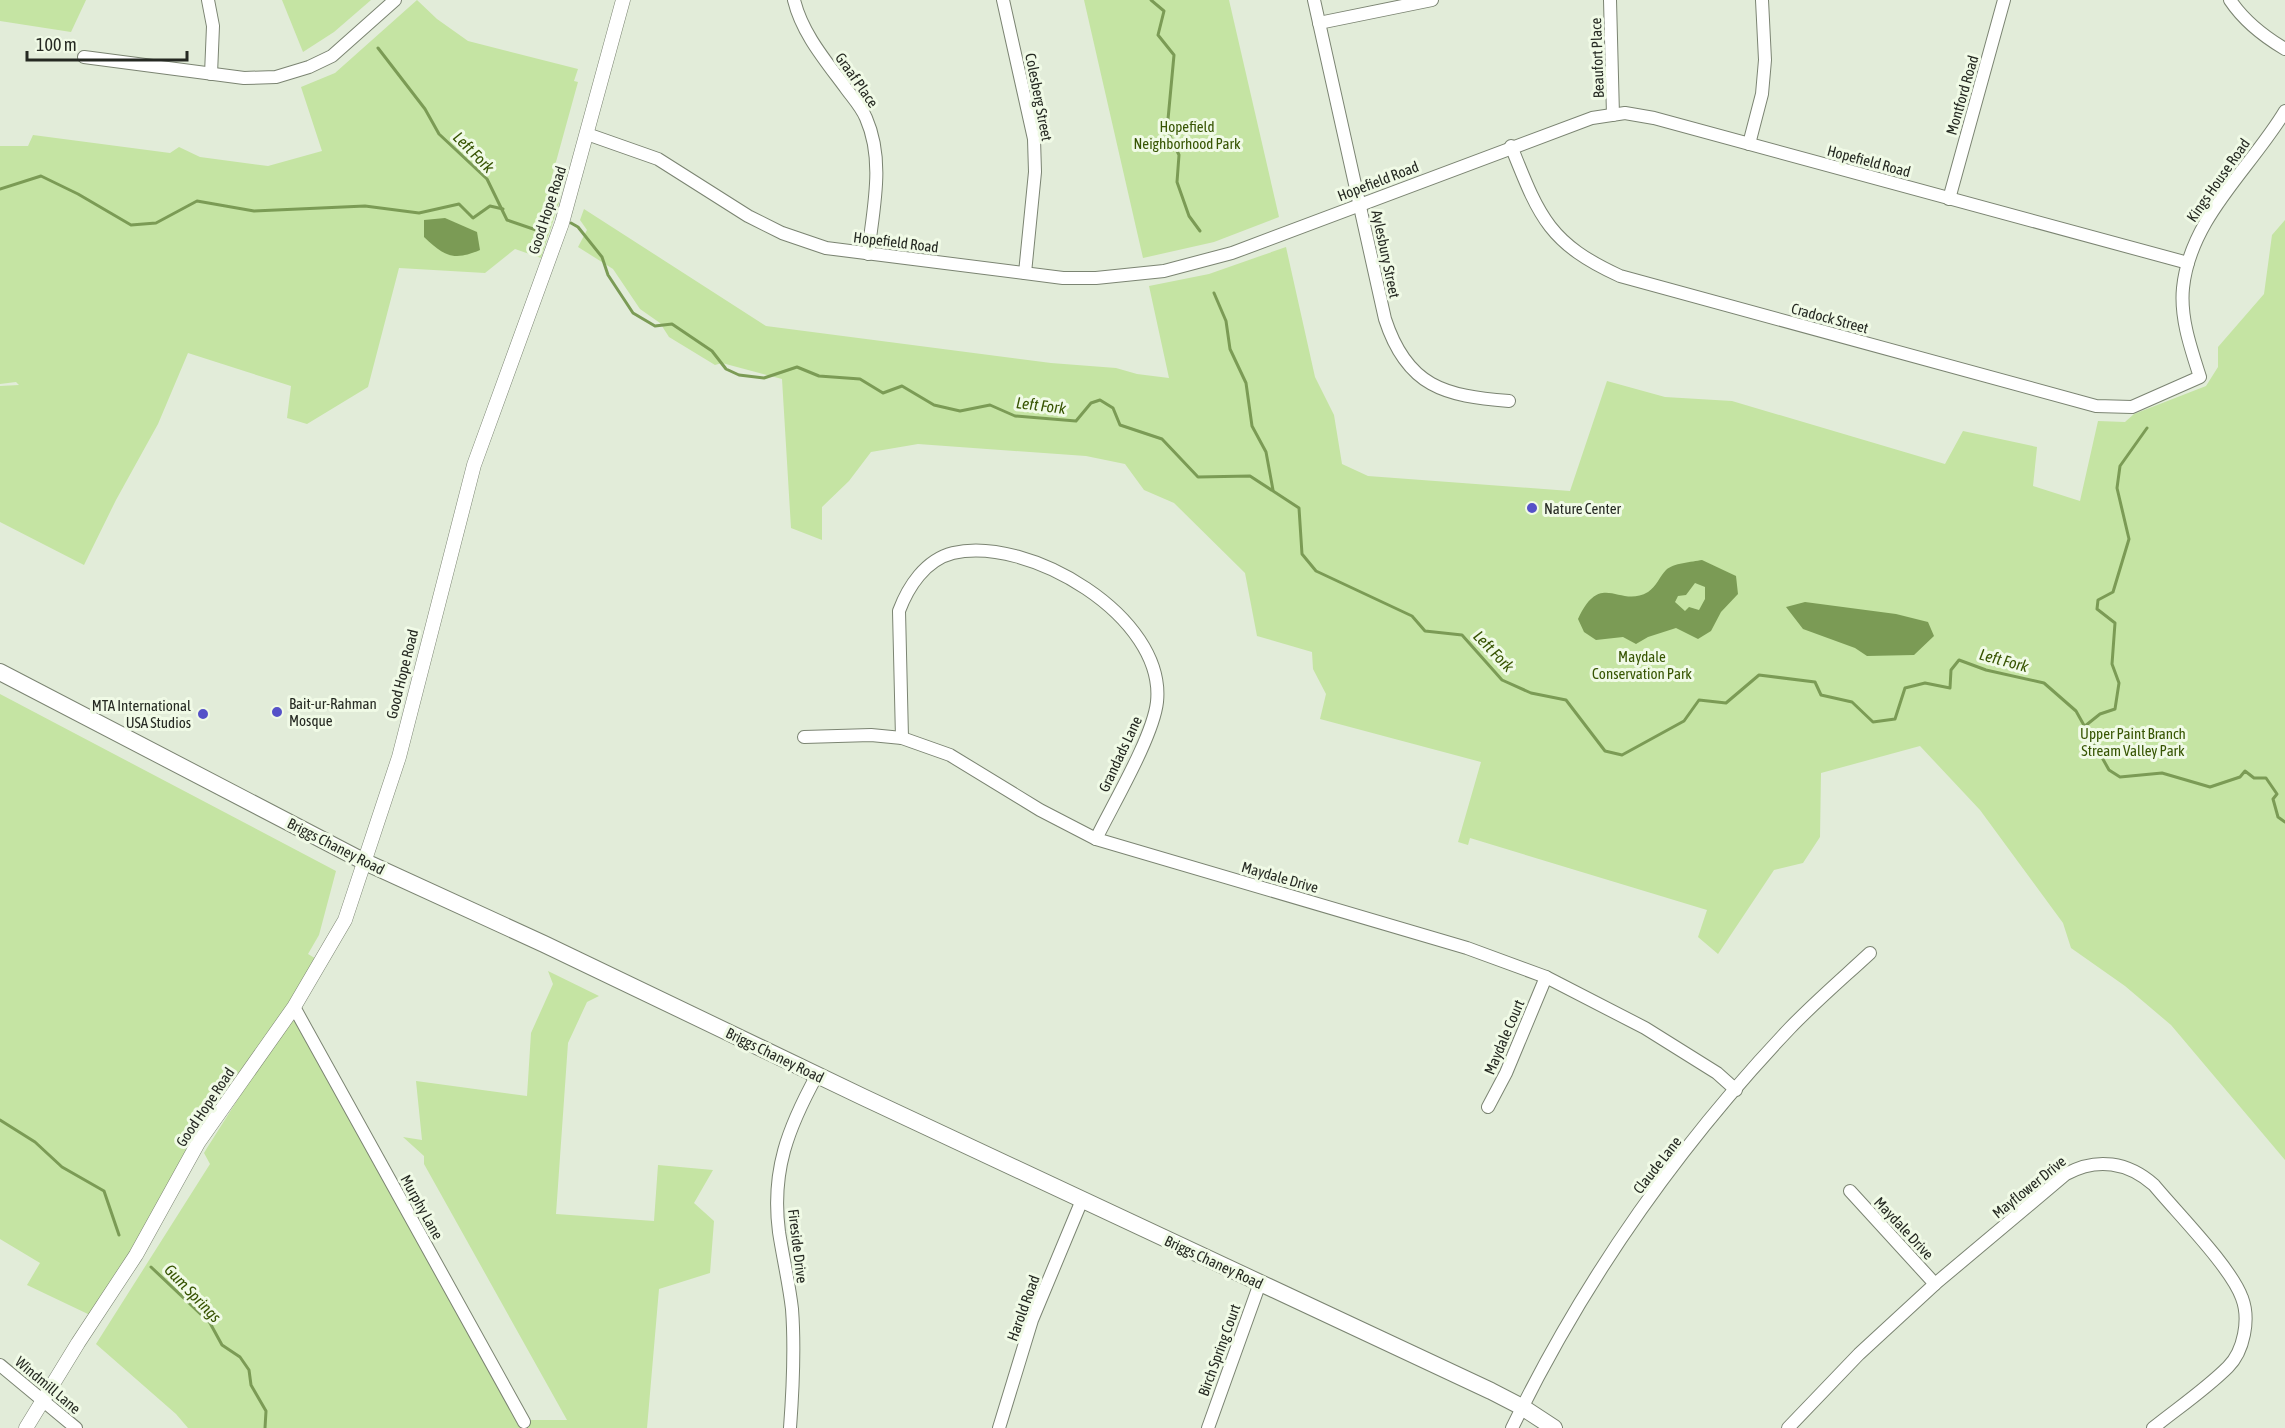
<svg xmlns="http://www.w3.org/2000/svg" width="2285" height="1428" font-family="'Asap Condensed',sans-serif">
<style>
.green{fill:#c5e4a3}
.water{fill:#7b9b55;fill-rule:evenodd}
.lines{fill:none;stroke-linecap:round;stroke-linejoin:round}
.stream{stroke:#7b9b55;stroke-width:3}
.minor-casing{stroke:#7b8472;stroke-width:14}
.tertiary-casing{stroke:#7b8472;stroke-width:15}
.secondary-casing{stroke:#7b8472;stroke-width:18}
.minor{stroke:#fff;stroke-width:12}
.tertiary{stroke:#fff;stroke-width:14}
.secondary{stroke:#fff;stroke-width:16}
.poi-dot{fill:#5551c8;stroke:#f0fae6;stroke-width:2}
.labels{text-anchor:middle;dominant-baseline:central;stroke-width:6;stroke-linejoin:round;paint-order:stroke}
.street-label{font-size:15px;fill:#252922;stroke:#f0fae6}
.park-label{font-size:15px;fill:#375503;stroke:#f0fae6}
.poi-label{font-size:15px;fill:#252922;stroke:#f0fae6;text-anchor:start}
.water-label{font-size:16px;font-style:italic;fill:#365301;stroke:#f0fae6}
</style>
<rect width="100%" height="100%" fill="#e2ecd9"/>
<g class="green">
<path d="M0 0H86L71 32 0 21Z"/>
<path d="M282 0H371L334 32 303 52Z"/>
<path d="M417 0 437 19 468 41 578 69 574 81 578 82 551 180 559 203 541 258 515 249 485 273 399 268 368 387 307 424 287 418 291 386 188 353 158 424 116 500 84 565 0 522V386L19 385 16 382 0 384V146H28L33 135 170 153 179 147 200 157 268 166 322 151 301 87 335 73Z"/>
<path d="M1084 0H1229L1279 217 1214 242 1143 258Z"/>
<path d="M584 209 766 326 1051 363 1116 368 1137 374 1169 378 1149 286 1209 274 1286 247 1315 377 1334 415 1342 464 1368 476 1570 491 1607 381 1665 397 1732 401 1945 464 1963 431 2037 447 2033 486 2080 501 2098 421 2125 422 2134 414 2206 386 2218 367V347L2264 294 2272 235 2285 220V1160L2171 1025 2125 986 2071 948 2063 923 1980 810 1920 746 1821 773 1820 837 1803 863 1774 870 1718 954 1698 937 1707 910 1470 838 1468 845 1458 842 1481 762 1320 719 1326 694 1313 669 1312 652 1257 636 1245 573 1174 503 1144 490 1125 464 1086 456 918 444 871 452 849 481 822 507V540L791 528 782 379 722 363 715 365 669 337 660 323 640 309 613 269 578 247 587 230 580 220Z"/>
<path d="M0 694 336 871 319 935 308 954 318 960 90 1315 27 1285 40 1263 0 1239Z"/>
<path d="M548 971 599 996 587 1002 568 1043 556 1214 654 1221 658 1165 713 1170 694 1203 714 1221 710 1273 659 1289 647 1428H188L176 1414 96 1344 210 1164 204 1153 207 1148 292 1014 516 1420H567L424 1164V1156L403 1137 422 1140 416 1081 527 1096 531 1033 553 984Z"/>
</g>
<g class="water">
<path d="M445 218 477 232 480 250C454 261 445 257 424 237V220Z"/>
<path d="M1702 560 1736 576 1738 594 1721 612 1711 631 1698 639 1676 628 1648 637 1636 644 1623 637 1596 640 1584 632 1578 619C1601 569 1619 609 1648 592 1656 587 1660 576 1666 570 1673 563 1692 562 1702 560ZM1695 583 1705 587V599L1699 610 1689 607 1685 611 1675 602 1678 596 1686 595Z"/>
<path d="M1805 602 1896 614 1928 622 1934 636 1914 655 1867 656 1855 648 1803 629 1786 607Z"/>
</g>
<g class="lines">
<g class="stream">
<path d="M1151 0 1164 11 1158 35 1174 55 1167 130 1179 155 1177 182 1189 216 1200 231"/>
<path d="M378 48 425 109 439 134 487 179 507 220 539 231"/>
<path d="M0 189 41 176 78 194 131 225 156 223 197 201 254 211 365 206 419 213 459 204 473 218 490 206 503 209"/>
<path d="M571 223 578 227 602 257 608 275 633 313 655 326 672 324 712 351 726 369 739 375 764 378 797 367 819 376 860 379 883 393 902 386 934 405 960 411 990 405 1015 416 1076 421 1091 403 1100 400 1113 408 1120 425 1162 439 1198 477 1250 476 1299 508 1302 554 1316 571 1412 616 1425 631 1462 635 1502 680 1531 693 1566 700 1605 751 1622 755 1684 721 1699 700 1726 703 1759 675 1815 682 1821 695 1852 702 1873 722 1895 719 1905 688 1925 683 1950 688 1951 670 1959 660 1986 670 2044 683 2076 711 2109 770 2120 777 2162 773 2210 787 2240 777 2245 771 2254 778H2266L2277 794 2273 799 2278 817 2285 822"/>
<path d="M1214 293 1226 321 1230 349 1246 383 1252 426 1266 452 1273 490"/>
<path d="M2085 726 2100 714 2115 709 2119 683 2112 664 2115 623 2097 609 2098 600 2113 592 2129 539 2117 488 2120 466 2147 428"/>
<path d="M0 1120 35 1142 62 1167 104 1191 119 1235"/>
<path d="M151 1267 210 1323 222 1345 240 1357 249 1370 251 1385 266 1411 265 1428"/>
</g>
<g class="minor-casing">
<g id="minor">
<path d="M208 0 213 26 211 74"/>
<path d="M794 0C802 33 825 60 845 87 852 97 861 106 866 118 885 161 873 209 868 254"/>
<path d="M1003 0 1034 139 1035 172 1025 273"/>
<path d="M1314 0 1385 319C1407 387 1445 396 1509 401"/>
<path d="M1610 0 1613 115"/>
<path d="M2230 0C2244 21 2263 36 2285 49"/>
<path d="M1319 23 1432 0"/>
<path d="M84 57 244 78 276 77 309 67 332 56 395 0"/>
<path d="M587 134 658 159 748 216 782 233 826 248 1063 278H1096L1164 271 1232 253 1592 118 1625 113 1654 118 2188 263"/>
<path d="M1749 144 1762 94 1765 60 1762 0"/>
<path d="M1511 146C1539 216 1548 243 1620 276L2096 406 2132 407 2200 377C2191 349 2180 318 2183 288 2190 218 2251 168 2285 111"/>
<path d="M1949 199 2004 0"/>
<path d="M804 737 871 735 902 738 950 755 1040 810 1096 839 1467 948 1546 977 1645 1028 1717 1073 1736 1090"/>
<path d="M902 738 899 611C908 587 925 560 953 553 1027 535 1166 616 1157 702 1153 737 1113 804 1096 839"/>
<path d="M294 1007 524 1422"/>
<path d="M1488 1107 1506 1073 1546 977"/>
<path d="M1850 1191 1935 1284"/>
<path d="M0 1365 76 1428"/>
<path d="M790 1428C793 1388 795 1349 792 1309 789 1283 783 1258 779 1232 771 1171 788 1128 817 1075"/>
<path d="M999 1428 1032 1320 1082 1200"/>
<path d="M1208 1428 1260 1283"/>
<path d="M1512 1428C1583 1282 1678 1146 1790 1028 1815 1002 1843 978 1870 953"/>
<path d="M1788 1428 1859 1354 1935 1284 2066 1174C2097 1157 2128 1162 2154 1185 2177 1213 2231 1267 2242 1298 2250 1319 2244 1351 2228 1367 2206 1389 2178 1408 2153 1428"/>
</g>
</g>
<g class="tertiary-casing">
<path id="tertiary" d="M26 1428 78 1343 136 1255 198 1143 294 1007 345 920 399 757 474 465 562 223 623 0"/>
</g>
<g class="secondary-casing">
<path id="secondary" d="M0 672 363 861 544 944 863 1097 1491 1391 1522 1407 1554 1428"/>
</g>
<use href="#minor" class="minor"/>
<use href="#tertiary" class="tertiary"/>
<use href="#secondary" class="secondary"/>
</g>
<g class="poi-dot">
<circle cx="1532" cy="508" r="6"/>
<circle cx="277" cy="712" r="6"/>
<circle cx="203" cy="714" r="6"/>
</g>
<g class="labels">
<g class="street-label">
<text transform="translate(1597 58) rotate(-92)">Beaufort Place</text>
<text transform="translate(857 80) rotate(55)">Graaf Place</text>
<text transform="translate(1962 95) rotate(-74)">Montford Road</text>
<text transform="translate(1039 97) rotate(79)">Colesberg Street</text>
<text transform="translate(1869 161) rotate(15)">Hopefield Road</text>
<text transform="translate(2218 180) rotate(-55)">Kings House Road</text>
<text transform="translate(1378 181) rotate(-21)">Hopefield Road</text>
<text transform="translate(547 210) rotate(-72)">Good Hope Road</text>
<text transform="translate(896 242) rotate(7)">Hopefield Road</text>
<text transform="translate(1386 254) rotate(78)">Aylesbury Street</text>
<text transform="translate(1830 318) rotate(15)">Cradock Street</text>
<text transform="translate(402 674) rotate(-76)">Good Hope Road</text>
<text transform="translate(1120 754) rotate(-65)">Grandads Lane</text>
<text transform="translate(336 846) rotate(27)">Briggs Chaney Road</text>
<text transform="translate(1280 877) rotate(16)">Maydale Drive</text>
<text transform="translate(1504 1037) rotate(-67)">Maydale Court</text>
<text transform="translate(775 1055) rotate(26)">Briggs Chaney Road</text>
<text transform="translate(205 1107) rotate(-56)">Good Hope Road</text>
<text transform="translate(1657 1165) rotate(-52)">Claude Lane</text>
<text transform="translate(2029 1187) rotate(-39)">Mayflower Drive</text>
<text transform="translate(422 1207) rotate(61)">Murphy Lane</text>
<text transform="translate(1904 1228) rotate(47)">Maydale Drive</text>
<text transform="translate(798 1246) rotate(83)">Fireside Drive</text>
<text transform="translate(1214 1262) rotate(25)">Briggs Chaney Road</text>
<text transform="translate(1023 1308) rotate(-70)">Harold Road</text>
<text transform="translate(1219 1350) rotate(-70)">Birch Spring Court</text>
<text transform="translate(48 1385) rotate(40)">Windmill Lane</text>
</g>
<g class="park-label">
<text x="1187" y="126">Hopefield<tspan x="1187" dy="17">Neighborhood Park</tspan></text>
<text x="1642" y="656">Maydale<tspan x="1642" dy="17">Conservation Park</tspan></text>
<text x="2133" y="733">Upper Paint Branch<tspan x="2133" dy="17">Stream Valley Park</tspan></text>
</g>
<g class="poi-label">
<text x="1544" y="508">Nature Center</text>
<text x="289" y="703">Bait-ur-Rahman<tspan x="289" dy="17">Mosque</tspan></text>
<text x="191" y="705" text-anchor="end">MTA International<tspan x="191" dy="17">USA Studios</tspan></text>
</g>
<g class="water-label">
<text transform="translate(474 152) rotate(45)">Left Fork</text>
<text transform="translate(1041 405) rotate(7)">Left Fork</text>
<text transform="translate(1494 651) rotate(46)">Left Fork</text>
<text transform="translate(2004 660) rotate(15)">Left Fork</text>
<text transform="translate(193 1293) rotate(46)">Gum Springs</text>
</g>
</g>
<path d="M27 51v9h160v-9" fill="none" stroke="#252922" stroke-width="3"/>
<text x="36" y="51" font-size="18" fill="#252922" stroke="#f0fae6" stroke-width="4.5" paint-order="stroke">100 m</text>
</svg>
